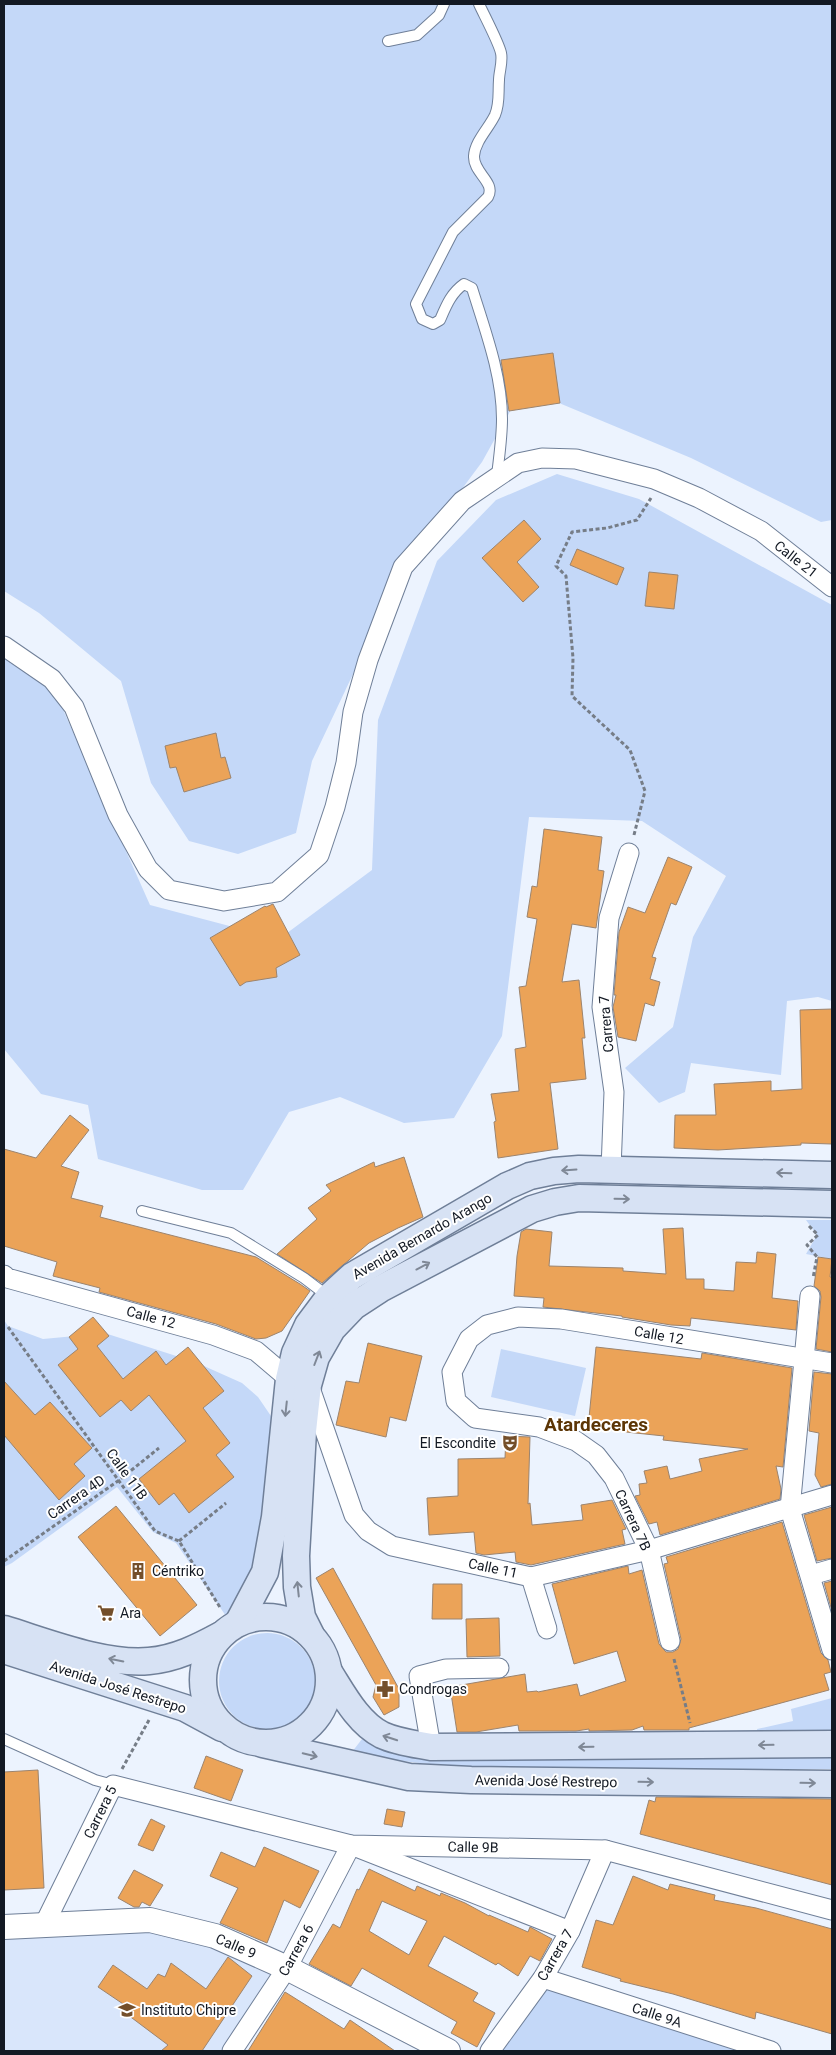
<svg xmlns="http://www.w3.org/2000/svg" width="836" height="2055" font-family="Roboto,sans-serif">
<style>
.built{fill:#d9e6fb}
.green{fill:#c4d8f8}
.building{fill:#eba358;stroke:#9c846e;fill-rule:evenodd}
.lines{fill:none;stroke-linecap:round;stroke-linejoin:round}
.service-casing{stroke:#6f7f98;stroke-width:12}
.minor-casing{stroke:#6f7f98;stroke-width:21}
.tertiary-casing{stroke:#6f7f98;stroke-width:26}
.secondary-casing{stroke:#6f7f98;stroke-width:29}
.path{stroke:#767d87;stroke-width:3;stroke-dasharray:4 2.5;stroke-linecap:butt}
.service{stroke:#fff;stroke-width:10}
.minor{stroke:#fff;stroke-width:19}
.tertiary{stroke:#fff;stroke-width:24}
.secondary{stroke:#d7e2f4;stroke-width:26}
.oneway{stroke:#7f8896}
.labels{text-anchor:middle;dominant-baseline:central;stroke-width:4;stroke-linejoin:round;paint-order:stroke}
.street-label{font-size:14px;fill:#131923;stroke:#fff}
.poi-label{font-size:14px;fill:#131923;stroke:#fff;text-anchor:start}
.district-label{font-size:19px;font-weight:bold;fill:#5c3505;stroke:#fff}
</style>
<rect width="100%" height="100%" fill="#ecf3fe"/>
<path class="built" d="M150 1920 275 1968 227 2051H4V1927Z"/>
<g class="green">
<path d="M4 4H832V520L821 522 691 458 523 388 482 462 403 568 312 761 296 833 238 854 189 841 151 783 121 681 39 613 4 591Z"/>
<path d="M557 474 639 499 832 605V1001L818 997 787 1001 781 1075 691 1063 685 1092 659 1103 625 1068 673 1027 693 937 726 876 642 821 529 817 502 1036 454 1118 404 1123 340 1097 289 1112 243 1190H202L98 1159 88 1105 41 1094 4 1049V653L53 687 150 905 279 939 372 870 378 720 437 561 496 500Z"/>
<path d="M806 1220H832V1259L806 1254 817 1235Z"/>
<path d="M4 1320 8 1326 43 1339 75 1336 92 1329 195 1362 242 1383 258 1397 273 1419 262 1560 228 1619 176 1543 153 1532 117 1487 12 1563 4 1567Z"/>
<path d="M501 1349 586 1368 575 1416 491 1397Z"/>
<circle cx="267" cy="1681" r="48"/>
<path d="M832 1698V1733L758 1735 757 1729 793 1721 791 1709Z"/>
<path d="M362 1739 400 1748 832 1754V1769H471L394 1760 352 1752Z"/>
<path d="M543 1978 771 2051H490Z"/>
</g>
<g class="building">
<path d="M553 353 560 403 509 411 501 360Z"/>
<path d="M524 520 541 539 517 562 539 587 523 602 482 558Z"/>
<path d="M577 549 624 568 617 585 570 565Z"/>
<path d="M649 572 678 575 674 609 645 606Z"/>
<path d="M216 733 221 758 225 757 231 778 184 792 176 767 170 768 165 746Z"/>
<path d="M544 829 602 837 598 870 604 871 596 928 572 924 562 982 579 980 585 1038H582L586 1079 550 1083 558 1149 498 1158 494 1122 496 1121 491 1094 519 1091 515 1049 526 1047 519 987 526 986 537 919 527 917 532 886 537 887Z"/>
<path d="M668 857 692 867 676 905 671 903 652 957 656 958 650 979 660 982 654 1006 645 1003 636 1041 618 1037 613 1007 616 995H614L619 932 628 907 645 913Z"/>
<path d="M273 904 300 955 276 968 277 977 246 982 240 986 210 938 265 906 266 907Z"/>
<path d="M832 1009V1144L801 1143V1145L718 1150 674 1148 675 1115H716L714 1084 771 1081V1091L802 1089 800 1010Z"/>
<path d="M70 1115 89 1130 61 1166 79 1172 71 1198 103 1206 100 1217 256 1257 300 1284 310 1291 282 1331 266 1338 256 1339 216 1324 99 1292 100 1288 53 1276 57 1262 4 1246V1149L36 1158Z"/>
<path d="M404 1157 423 1217 398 1228 369 1243 322 1283 277 1254 317 1219 308 1208 331 1191 326 1185 374 1162 375 1167Z"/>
<path d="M683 1228 686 1279H704V1289L734 1291 736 1262 756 1263 757 1252 776 1254 772 1298 798 1301 796 1330 691 1318 690 1326 671 1325 622 1317V1316L543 1307 544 1298 514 1296 517 1256 521 1232 526 1229 552 1232 549 1266 623 1268V1271L666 1274 663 1229Z"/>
<path d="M818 1257 832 1259 830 1277H832V1352L816 1349 821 1297 820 1291 814 1286Z"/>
<path d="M93 1317 109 1336 97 1346 123 1379 156 1351 166 1365 188 1347 224 1391 203 1408 230 1443 216 1455 234 1477 189 1513 174 1493 159 1505 139 1479 186 1441 149 1395 131 1411 121 1400 100 1417 58 1365 78 1349 69 1337Z"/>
<path d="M368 1343 422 1356 406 1421 390 1417 386 1437 336 1425 346 1381 359 1383Z"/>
<path d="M596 1347 701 1359 702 1353 792 1368 783 1467 776 1466 781 1489 780 1499 660 1535 657 1522 649 1524 635 1496 640 1495 639 1484 647 1483 644 1471 667 1466 670 1479 702 1471 699 1459 748 1449 663 1440 664 1436 588 1428Z"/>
<path d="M814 1372 832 1374V1484L821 1487 815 1475 819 1433 809 1431Z"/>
<path d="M4 1381 35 1415 50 1402 92 1448 74 1464 85 1476 59 1500 4 1435Z"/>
<path d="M506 1436 530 1437 528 1504 530 1503 532 1525 583 1520 581 1505 612 1500 626 1529 622 1530 625 1544 531 1565 516 1562 515 1552 484 1555 476 1553 474 1532 429 1535 427 1498 458 1496V1459L505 1458Z"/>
<path d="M116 1506 197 1605 160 1636 78 1537Z"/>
<path d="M832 1507V1558L817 1561 804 1515Z"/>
<path d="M782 1522 821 1653 828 1660 831 1672 824 1674 829 1690 689 1728V1730H644L643 1726 632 1730 589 1731V1729L576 1731H519L518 1725 476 1732H457L450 1687 525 1674 527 1692 537 1691 538 1692 577 1684 580 1696 626 1681 617 1651 574 1664 552 1584 628 1566 629 1574 642 1570 659 1644 666 1652H673L678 1649 681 1639 664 1564 668 1563 666 1557Z"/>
<path d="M333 1568 399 1689V1707L384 1715 373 1697 376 1685 316 1578Z"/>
<path d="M832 1581V1611L824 1583Z"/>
<path d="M433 1584H462V1619H432Z"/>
<path d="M499 1618 500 1656 467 1657 466 1619Z"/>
<path d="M206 1756 243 1770 231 1801 194 1788Z"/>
<path d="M38 1770 44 1888 4 1890V1772Z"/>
<path d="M656 1797 832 1799V1885L640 1834 649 1800 655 1802Z"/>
<path d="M387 1809 405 1812 402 1827 384 1824Z"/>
<path d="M151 1819 165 1826 153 1851 138 1845Z"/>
<path d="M264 1847 319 1871 300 1908 284 1900 267 1943 220 1923 238 1888 210 1876 221 1852 255 1867Z"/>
<path d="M369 1869 415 1891 417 1886 440 1896 441 1893 465 1903 489 1916V1915L528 1932 530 1927 552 1939 540 1961 530 1956 518 1976 498 1963 496 1965 444 1936 428 1966 478 1993 473 2001 495 2013 477 2047 451 2033 457 2022 362 1968 351 1986 309 1964 333 1924 340 1928 357 1889 359 1890ZM382 1901 427 1921 409 1955 369 1931Z"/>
<path d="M134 1870 163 1885 150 1906 142 1902 139 1907H134L118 1898Z"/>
<path d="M633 1876 668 1890 670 1884 715 1895 714 1900 756 1908 832 1929V2034L756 2012 755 2019 673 1994 620 1981 621 1979 582 1967 596 1920 613 1925Z"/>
<path d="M228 1957 252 1976 202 2051H161L168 2045 128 2015 132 2010 98 1987 113 1965 147 1989 158 1974 165 1977 171 1963 206 1989Z"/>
<path d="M285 1992 344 2029 350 2020 395 2051H248Z"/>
</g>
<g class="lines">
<g class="service-casing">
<g id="service">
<path d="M479 4C484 15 499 43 501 53 503 62 499 72 499 80 498 93 500 103 495 115 489 128 475 141 474 156 473 173 496 182 488 197L453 232 416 304 422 319 433 324 440 320C446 306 451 293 464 284L472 288C485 330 502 375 502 419 502 438 499 457 497 476"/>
<path d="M388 41 417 35 439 15 444 4"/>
<path d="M142 1211 231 1233 304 1278 329 1297"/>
<path d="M4 1739 95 1780 113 1785"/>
</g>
</g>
<g class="minor-casing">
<g id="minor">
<path d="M4 646 52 679 74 707 118 815 148 869 169 890 224 901 277 892 319 855 335 807 346 763 353 712 368 660 403 567 462 501 518 463 542 458 576 459 654 479 699 498 761 531 832 587"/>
<path d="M611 1169 614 1092 602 1007 609 918 629 853"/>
<path d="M4 1275 7 1278 213 1335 256 1351 289 1379"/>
<path d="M810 1296 790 1509 832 1650"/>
<path d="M310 1388 354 1515 368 1531 392 1546 531 1577 649 1550 832 1495"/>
<path d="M811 1575 832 1569"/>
<path d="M531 1577 547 1629"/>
<path d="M670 1641 649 1550 614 1478 596 1455 576 1441 539 1427 475 1418 456 1401 452 1372 469 1339 487 1325 518 1317 561 1319 832 1363"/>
<path d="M431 1747 419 1676 446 1669 499 1668"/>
<path d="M44 1925 113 1785 351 1845 605 1850 832 1910"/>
<path d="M543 1978 771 2051"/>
<path d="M232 2051 287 1968 351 1845 570 1931"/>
<path d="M490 2051 543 1978 570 1931 605 1850"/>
</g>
</g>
<g class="tertiary-casing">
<path id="tertiary" d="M4 1927 150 1920 215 1936 287 1968 448 2051"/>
</g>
<g class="secondary-casing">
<g id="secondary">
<circle cx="266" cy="1680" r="63"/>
<path d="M238 1623 265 1572 275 1517 289 1379 295 1353 308 1325 329 1297 352 1276 507 1186 530 1176 554 1171 579 1169 832 1175"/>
<path d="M4 1629C47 1642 104 1665 149 1661 175 1659 199 1647 221 1635"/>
<path d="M311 1635 302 1617 297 1587 296 1556 303 1431 308 1385 316 1357 332 1329 354 1306 380 1289 532 1209 555 1202 579 1198 832 1204"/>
<path d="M4 1650 185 1708 222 1728"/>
<path d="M329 1672C343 1694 358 1723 382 1735 397 1742 415 1744 431 1747L832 1744"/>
<path d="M263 1744 409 1777 471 1780 832 1784"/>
</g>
</g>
<g class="path">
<path d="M634 835 645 791 630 750 572 696 573 658 566 576 556 566 572 532 607 528 637 520 651 498"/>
<path d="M809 1226 818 1235 807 1245 817 1257 813 1278"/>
<path d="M8 1327 155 1531 179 1541 221 1609"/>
<path d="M179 1541 226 1503"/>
<path d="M4 1561 118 1481 159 1448"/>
<path d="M674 1659 690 1723"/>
<path d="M122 1769 149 1720"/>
</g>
<use href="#service" class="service"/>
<use href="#minor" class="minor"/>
<use href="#tertiary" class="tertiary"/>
<use href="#secondary" class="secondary"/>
</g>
<defs><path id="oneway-shaft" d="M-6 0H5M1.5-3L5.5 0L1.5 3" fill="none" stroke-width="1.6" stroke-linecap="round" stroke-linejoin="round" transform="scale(1.25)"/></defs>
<g class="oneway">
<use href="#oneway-shaft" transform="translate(569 1170) rotate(176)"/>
<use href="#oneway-shaft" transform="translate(784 1173) rotate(-178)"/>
<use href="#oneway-shaft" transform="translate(622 1199) rotate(1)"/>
<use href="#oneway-shaft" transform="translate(423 1266) rotate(-28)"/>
<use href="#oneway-shaft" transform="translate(317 1358) rotate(-69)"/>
<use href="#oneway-shaft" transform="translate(286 1409) rotate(96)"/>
<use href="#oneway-shaft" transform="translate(298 1589) rotate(-96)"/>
<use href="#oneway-shaft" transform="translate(116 1660) rotate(-169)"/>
<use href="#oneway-shaft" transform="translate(390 1738) rotate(-162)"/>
<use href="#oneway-shaft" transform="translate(766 1745) rotate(179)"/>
<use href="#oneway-shaft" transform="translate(586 1747) rotate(179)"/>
<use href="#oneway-shaft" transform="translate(310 1755) rotate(13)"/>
<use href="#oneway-shaft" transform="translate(646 1782) rotate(1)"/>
<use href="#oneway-shaft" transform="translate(808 1783) rotate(1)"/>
</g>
<defs>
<g id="theatre-bare" transform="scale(1.35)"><path d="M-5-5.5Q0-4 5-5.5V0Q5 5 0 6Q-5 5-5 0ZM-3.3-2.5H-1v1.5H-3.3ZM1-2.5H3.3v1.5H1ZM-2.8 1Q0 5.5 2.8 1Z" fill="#744f2a" stroke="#fff" stroke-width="2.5" paint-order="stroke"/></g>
<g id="building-bare" transform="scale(1.35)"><path d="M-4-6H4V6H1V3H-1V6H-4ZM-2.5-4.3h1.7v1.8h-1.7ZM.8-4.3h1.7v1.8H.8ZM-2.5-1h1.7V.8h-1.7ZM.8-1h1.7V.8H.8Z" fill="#744f2a" stroke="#fff" stroke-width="2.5" paint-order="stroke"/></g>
<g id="supermarket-bare" transform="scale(1.35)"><path d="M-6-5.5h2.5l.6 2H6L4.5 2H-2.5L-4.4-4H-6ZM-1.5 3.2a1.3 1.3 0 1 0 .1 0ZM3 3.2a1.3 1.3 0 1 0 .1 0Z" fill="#744f2a" stroke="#fff" stroke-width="2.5" paint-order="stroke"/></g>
<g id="pharmacy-bare" transform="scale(1.35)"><path d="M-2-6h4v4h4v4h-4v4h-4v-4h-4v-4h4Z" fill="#744f2a" stroke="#fff" stroke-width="2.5" paint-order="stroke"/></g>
<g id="school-bare" transform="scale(1.35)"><path d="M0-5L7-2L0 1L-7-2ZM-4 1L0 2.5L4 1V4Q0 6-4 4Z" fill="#744f2a" stroke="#fff" stroke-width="2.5" paint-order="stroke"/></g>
</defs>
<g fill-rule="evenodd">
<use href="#theatre-bare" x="510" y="1443"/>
<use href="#building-bare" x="138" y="1571"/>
<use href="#supermarket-bare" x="106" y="1613"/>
<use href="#pharmacy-bare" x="385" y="1689"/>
<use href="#school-bare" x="127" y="2010"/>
</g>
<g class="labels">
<g class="street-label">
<text transform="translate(796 559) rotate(38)">Calle 21</text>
<text transform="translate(606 1024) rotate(-95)">Carrera 7</text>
<text transform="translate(422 1236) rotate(-30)">Avenida Bernardo Arango</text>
<text transform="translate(151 1317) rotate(15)">Calle 12</text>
<text transform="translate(659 1335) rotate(10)">Calle 12</text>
<text transform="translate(127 1474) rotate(54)">Calle 11B</text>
<text transform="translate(76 1497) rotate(-35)">Carrera 4D</text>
<text transform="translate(633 1520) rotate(65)">Carrera 7B</text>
<text transform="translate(493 1568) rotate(12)">Calle 11</text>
<text transform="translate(118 1687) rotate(18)">Avenida José Restrepo</text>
<text transform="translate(546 1781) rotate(1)">Avenida José Restrepo</text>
<text transform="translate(100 1812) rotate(-64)">Carrera 5</text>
<text transform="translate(473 1847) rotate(1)">Calle 9B</text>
<text transform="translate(236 1946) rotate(23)">Calle 9</text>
<text transform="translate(296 1950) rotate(-61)">Carrera 6</text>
<text transform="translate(555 1955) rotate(-60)">Carrera 7</text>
<text transform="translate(657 2015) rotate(18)">Calle 9A</text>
</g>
<g class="poi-label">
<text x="496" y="1443" text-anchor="end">El Escondite</text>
<text x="152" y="1571">Céntriko</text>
<text x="120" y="1613">Ara</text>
<text x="399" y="1689">Condrogas</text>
<text x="141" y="2010">Instituto Chipre</text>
</g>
<g class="district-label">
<text x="596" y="1424">Atardeceres</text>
</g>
</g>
<rect width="836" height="2055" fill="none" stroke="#131923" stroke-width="10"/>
</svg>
